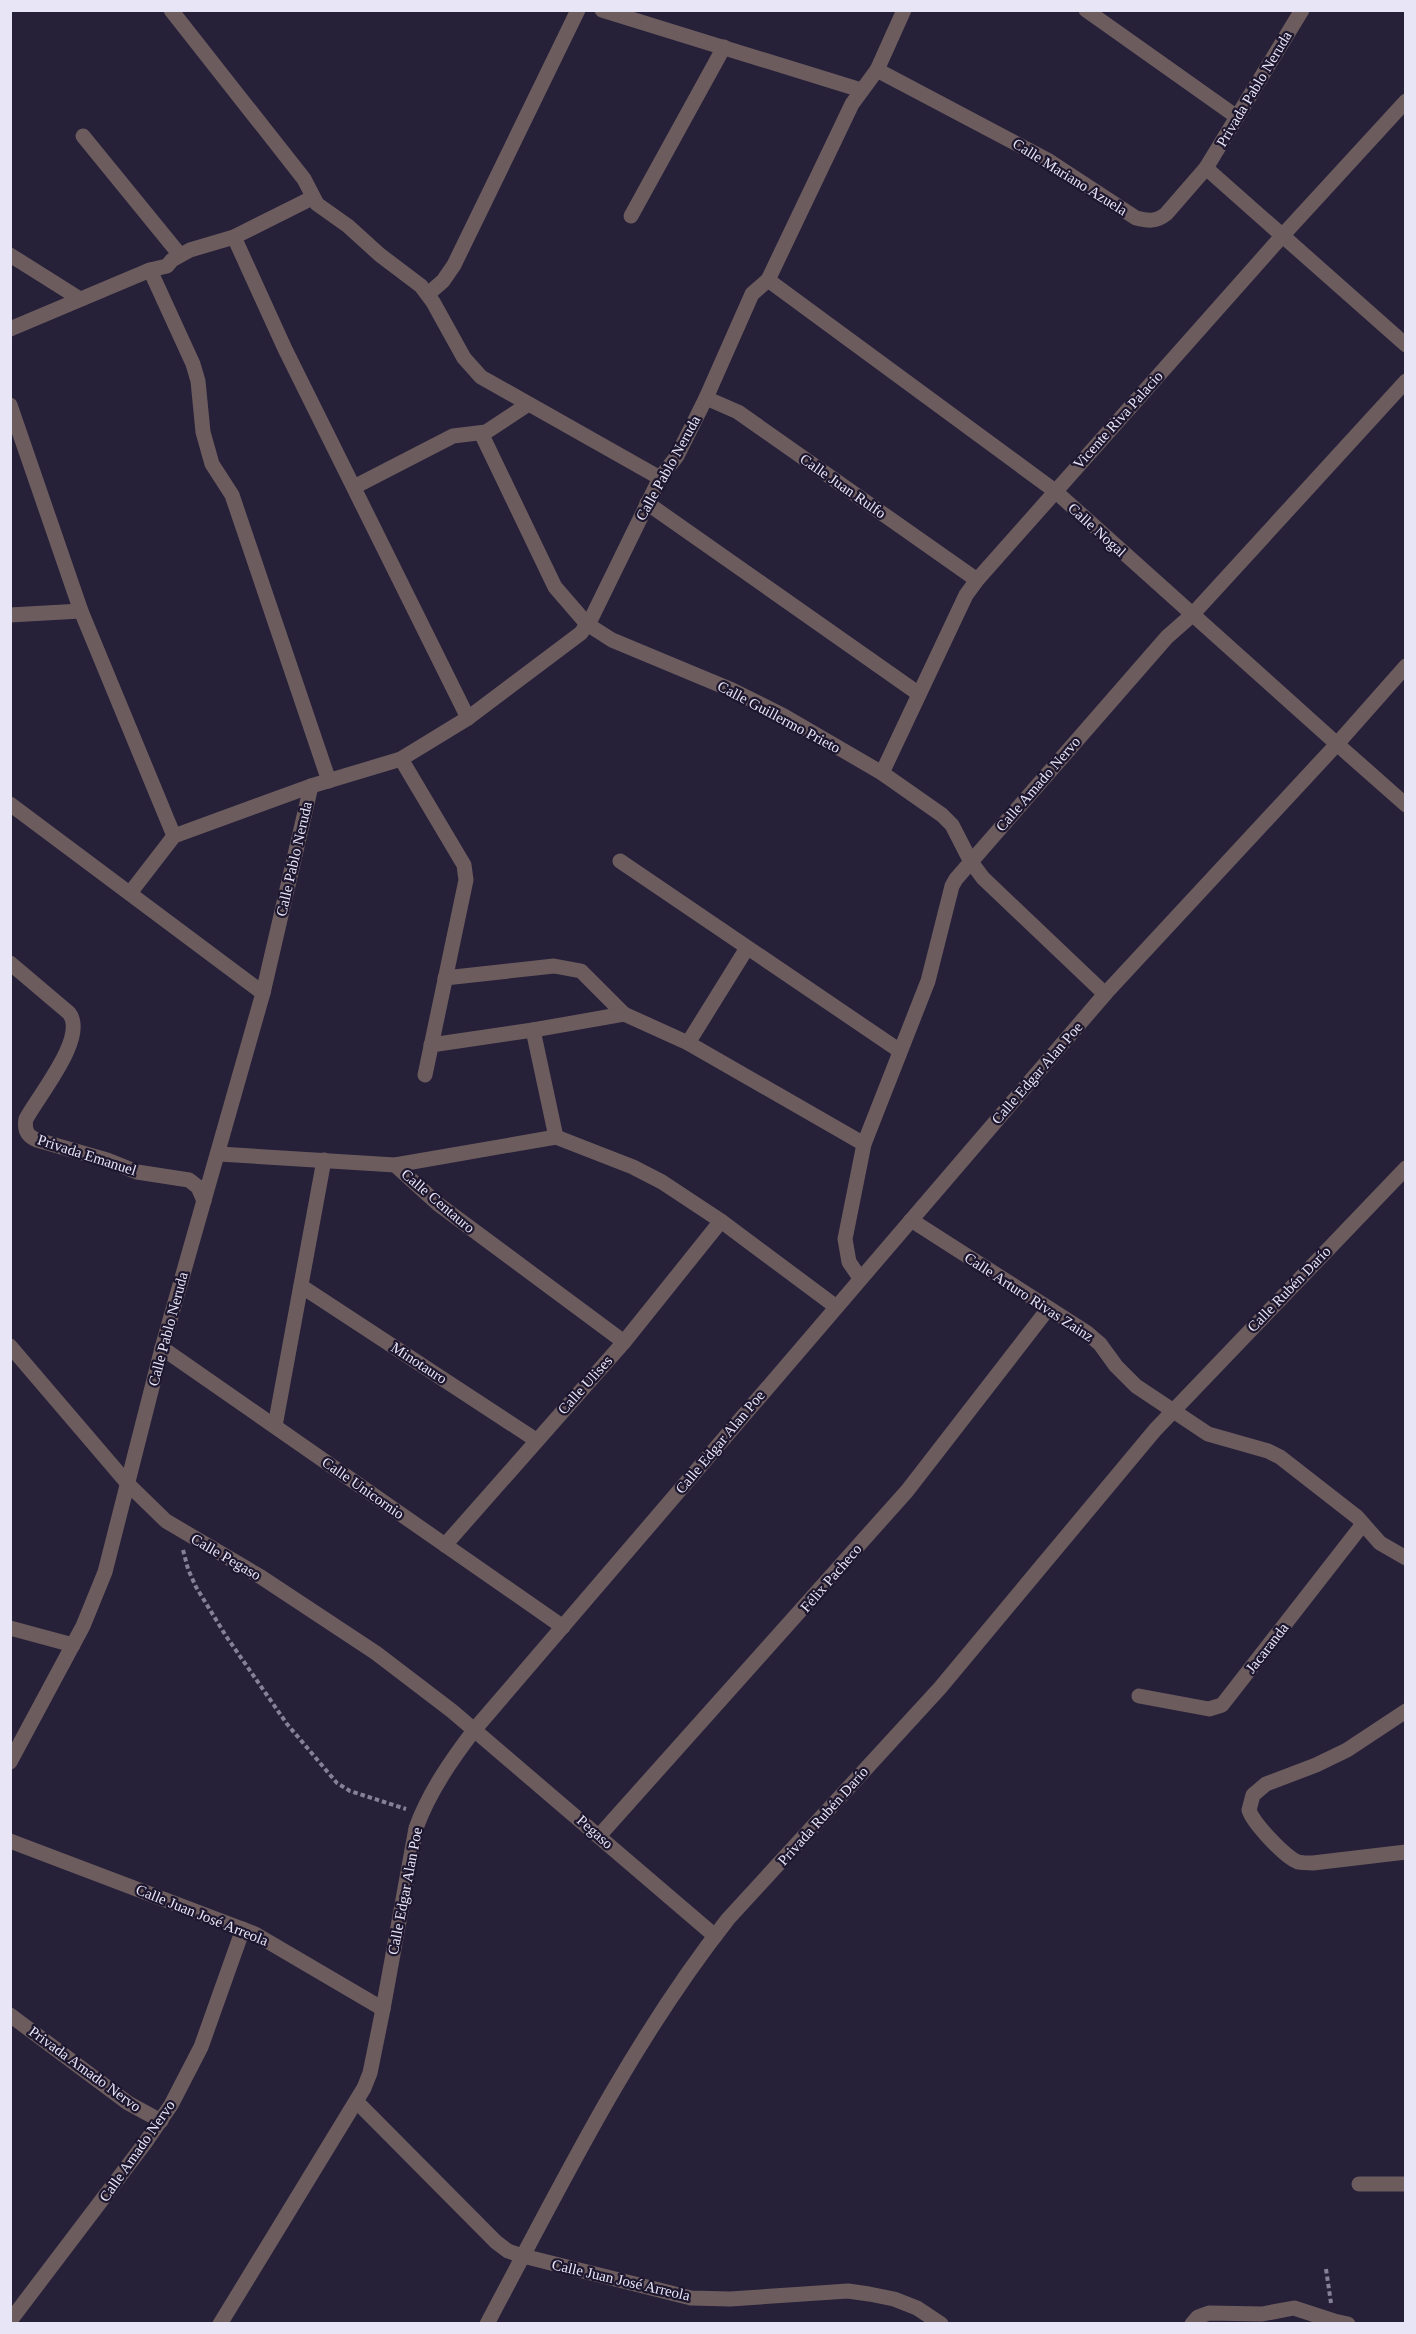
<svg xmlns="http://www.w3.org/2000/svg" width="1416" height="2334" font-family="'Times New Roman',serif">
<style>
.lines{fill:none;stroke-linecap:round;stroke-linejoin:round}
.path{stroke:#868196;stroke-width:4;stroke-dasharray:4.5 3;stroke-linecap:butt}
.minor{stroke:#6c5c5e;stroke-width:15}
.tertiary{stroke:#6c5c5e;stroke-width:15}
.labels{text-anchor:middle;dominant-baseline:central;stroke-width:4.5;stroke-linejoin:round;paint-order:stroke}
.street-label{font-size:15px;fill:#e8e5f6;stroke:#1d162f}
</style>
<rect width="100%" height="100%" fill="#262039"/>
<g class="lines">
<g class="path">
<path d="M183 1550 188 1569 196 1587 226 1636 287 1724 337 1783 350 1791 406 1809"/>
<path d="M1326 2269 1331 2303"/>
</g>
<g class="minor">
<path d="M171 10 304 179 317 204 348 226 380 255 421 286 433 302 464 358 481 377 660 478"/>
<path d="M602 10 861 90"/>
<path d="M1086 10 1237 117"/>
<path d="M877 70 1049 161 1136 218C1148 221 1156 222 1166 214L1206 168 1302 10"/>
<path d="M83 136 180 255"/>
<path d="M1206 168 1406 345"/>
<path d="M631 216 724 47"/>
<path d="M234 237 285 349 468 718"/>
<path d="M10 255 80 299"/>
<path d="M150 270 193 364 198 381 203 432 212 464 232 495 329 781"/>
<path d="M768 280 1055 491 1337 744 1406 666"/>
<path d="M428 294 443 281 454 265 578 10"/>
<path d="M10 329 150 270 167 266 172 260 190 250 234 237 312 198"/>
<path d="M706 398 738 412 977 580"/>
<path d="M10 405 81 611 174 836"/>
<path d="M481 433 555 587 587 624 612 640 732 690 784 716 882 773 942 815 952 825 971 862 983 878 1105 994"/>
<path d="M354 487 453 436 486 432 527 405"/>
<path d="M647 503 919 694"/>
<path d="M10 615 81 611"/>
<path d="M401 759 464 865 466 880 425 1075"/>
<path d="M882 773 966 595 977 580 1283 235 1406 101"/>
<path d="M10 804 263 993"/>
<path d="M620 861 900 1051"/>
<path d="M130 893 174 836 311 786 401 759 468 718 581 633 592 617 660 478 677 456 706 398 752 294 768 280 852 104 877 70 904 10"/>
<path d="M10 963 69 1013C88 1037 38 1096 26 1119 24 1130 27 1136 37 1140L107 1160 137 1172 189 1180 198 1187 204 1201"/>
<path d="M445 978 554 966 581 971 624 1014"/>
<path d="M688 1043 747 948"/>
<path d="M431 1045 533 1030"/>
<path d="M556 1137 533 1030 624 1014 688 1043 864 1144"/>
<path d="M219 1154 395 1165 556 1137 633 1167 662 1182 721 1221 835 1306"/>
<path d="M395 1165 438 1204 624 1342"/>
<path d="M911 1220 1086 1332 1100 1344 1116 1366 1136 1386 1208 1434 1268 1451 1280 1457 1357 1517 1380 1543 1406 1558"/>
<path d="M860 1278 849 1262 845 1239 864 1144 928 981 952 886 956 879 1167 637 1192 615 1406 381"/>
<path d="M301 1286 536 1440"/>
<path d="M10 1346 128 1484 166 1521 261 1577 376 1653 452 1711 715 1936"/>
<path d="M162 1348 563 1627"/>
<path d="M275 1426 324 1160"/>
<path d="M445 1545 624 1342 721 1221"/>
<path d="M10 1628 73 1645"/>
<path d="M1139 1696 1209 1709 1222 1705 1363 1524"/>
<path d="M1406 1711 1347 1750 1316 1765 1266 1784 1253 1795 1249 1810C1253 1823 1285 1857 1298 1862 1303 1863 1308 1863 1313 1863L1406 1852"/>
<path d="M10 1762 83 1626 105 1572 162 1348 263 993 311 786"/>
<path d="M599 1836 907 1491 1048 1309"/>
<path d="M10 1841 255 1934 383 2009"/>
<path d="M10 2015 128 2103 161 2121"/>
<path d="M357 2102 496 2242 508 2251 523 2256 691 2298 730 2299 848 2291 869 2294 894 2299 917 2308 941 2324"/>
<path d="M1359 2184H1406"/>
<path d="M10 2321 145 2143 171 2105 201 2047 243 1929"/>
<path d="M487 2324C561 2185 631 2042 728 1919L940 1688 1155 1430 1406 1168"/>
<path d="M1192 2324 1198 2317 1209 2313 1262 2314 1294 2308 1334 2321 1348 2324"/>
</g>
<path class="tertiary" d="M220 2324 364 2088 370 2073 383 2009 416 1828C429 1792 452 1759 475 1729L1105 994 1337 744 1406 805"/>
</g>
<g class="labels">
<g class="street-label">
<text transform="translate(1254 89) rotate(-59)">Privada Pablo Neruda</text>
<text transform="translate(1070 177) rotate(32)">Calle Mariano Azuela</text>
<text transform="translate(1118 420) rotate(-48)">Vicente Riva Palacio</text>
<text transform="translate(668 468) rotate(-61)">Calle Pablo Neruda</text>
<text transform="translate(843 486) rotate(35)">Calle Juan Rulfo</text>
<text transform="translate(1097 530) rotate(42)">Calle Nogal</text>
<text transform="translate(779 717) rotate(28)">Calle Guillermo Prieto</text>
<text transform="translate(1038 784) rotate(-49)">Calle Amado Nervo</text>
<text transform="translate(294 859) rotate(-77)">Calle Pablo Neruda</text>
<text transform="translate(1037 1073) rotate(-49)">Calle Edgar Alan Poe</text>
<text transform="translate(87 1155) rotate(18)">Privada Emanuel</text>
<text transform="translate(438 1201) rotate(40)">Calle Centauro</text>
<text transform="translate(1289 1289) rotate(-46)">Calle Rubén Darío</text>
<text transform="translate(1029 1297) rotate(33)">Calle Arturo Rivas Zainz</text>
<text transform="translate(168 1329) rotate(-75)">Calle Pablo Neruda</text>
<text transform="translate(419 1363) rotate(33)">Minotauro</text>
<text transform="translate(585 1385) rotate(-48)">Calle Ulises</text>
<text transform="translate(720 1442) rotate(-50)">Calle Edgar Alan Poe</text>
<text transform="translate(363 1488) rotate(35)">Calle Unicornio</text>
<text transform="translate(226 1557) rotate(30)">Calle Pegaso</text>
<text transform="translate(831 1578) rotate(-49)">Félix Pacheco</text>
<text transform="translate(1267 1648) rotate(-52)">Jacaranda</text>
<text transform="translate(823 1816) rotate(-48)">Privada Rubén Darío</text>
<text transform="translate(595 1832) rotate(41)">Pegaso</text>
<text transform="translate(405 1891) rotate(-79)">Calle Edgar Alan Poe</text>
<text transform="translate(202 1915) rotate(22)">Calle Juan José Arreola</text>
<text transform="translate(85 2069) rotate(36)">Privada Amado Nervo</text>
<text transform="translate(137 2151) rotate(-55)">Calle Amado Nervo</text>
<text transform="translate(621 2280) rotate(13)">Calle Juan José Arreola</text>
</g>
</g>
<rect width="1416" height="2334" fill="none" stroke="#e8e5f6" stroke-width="24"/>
</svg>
